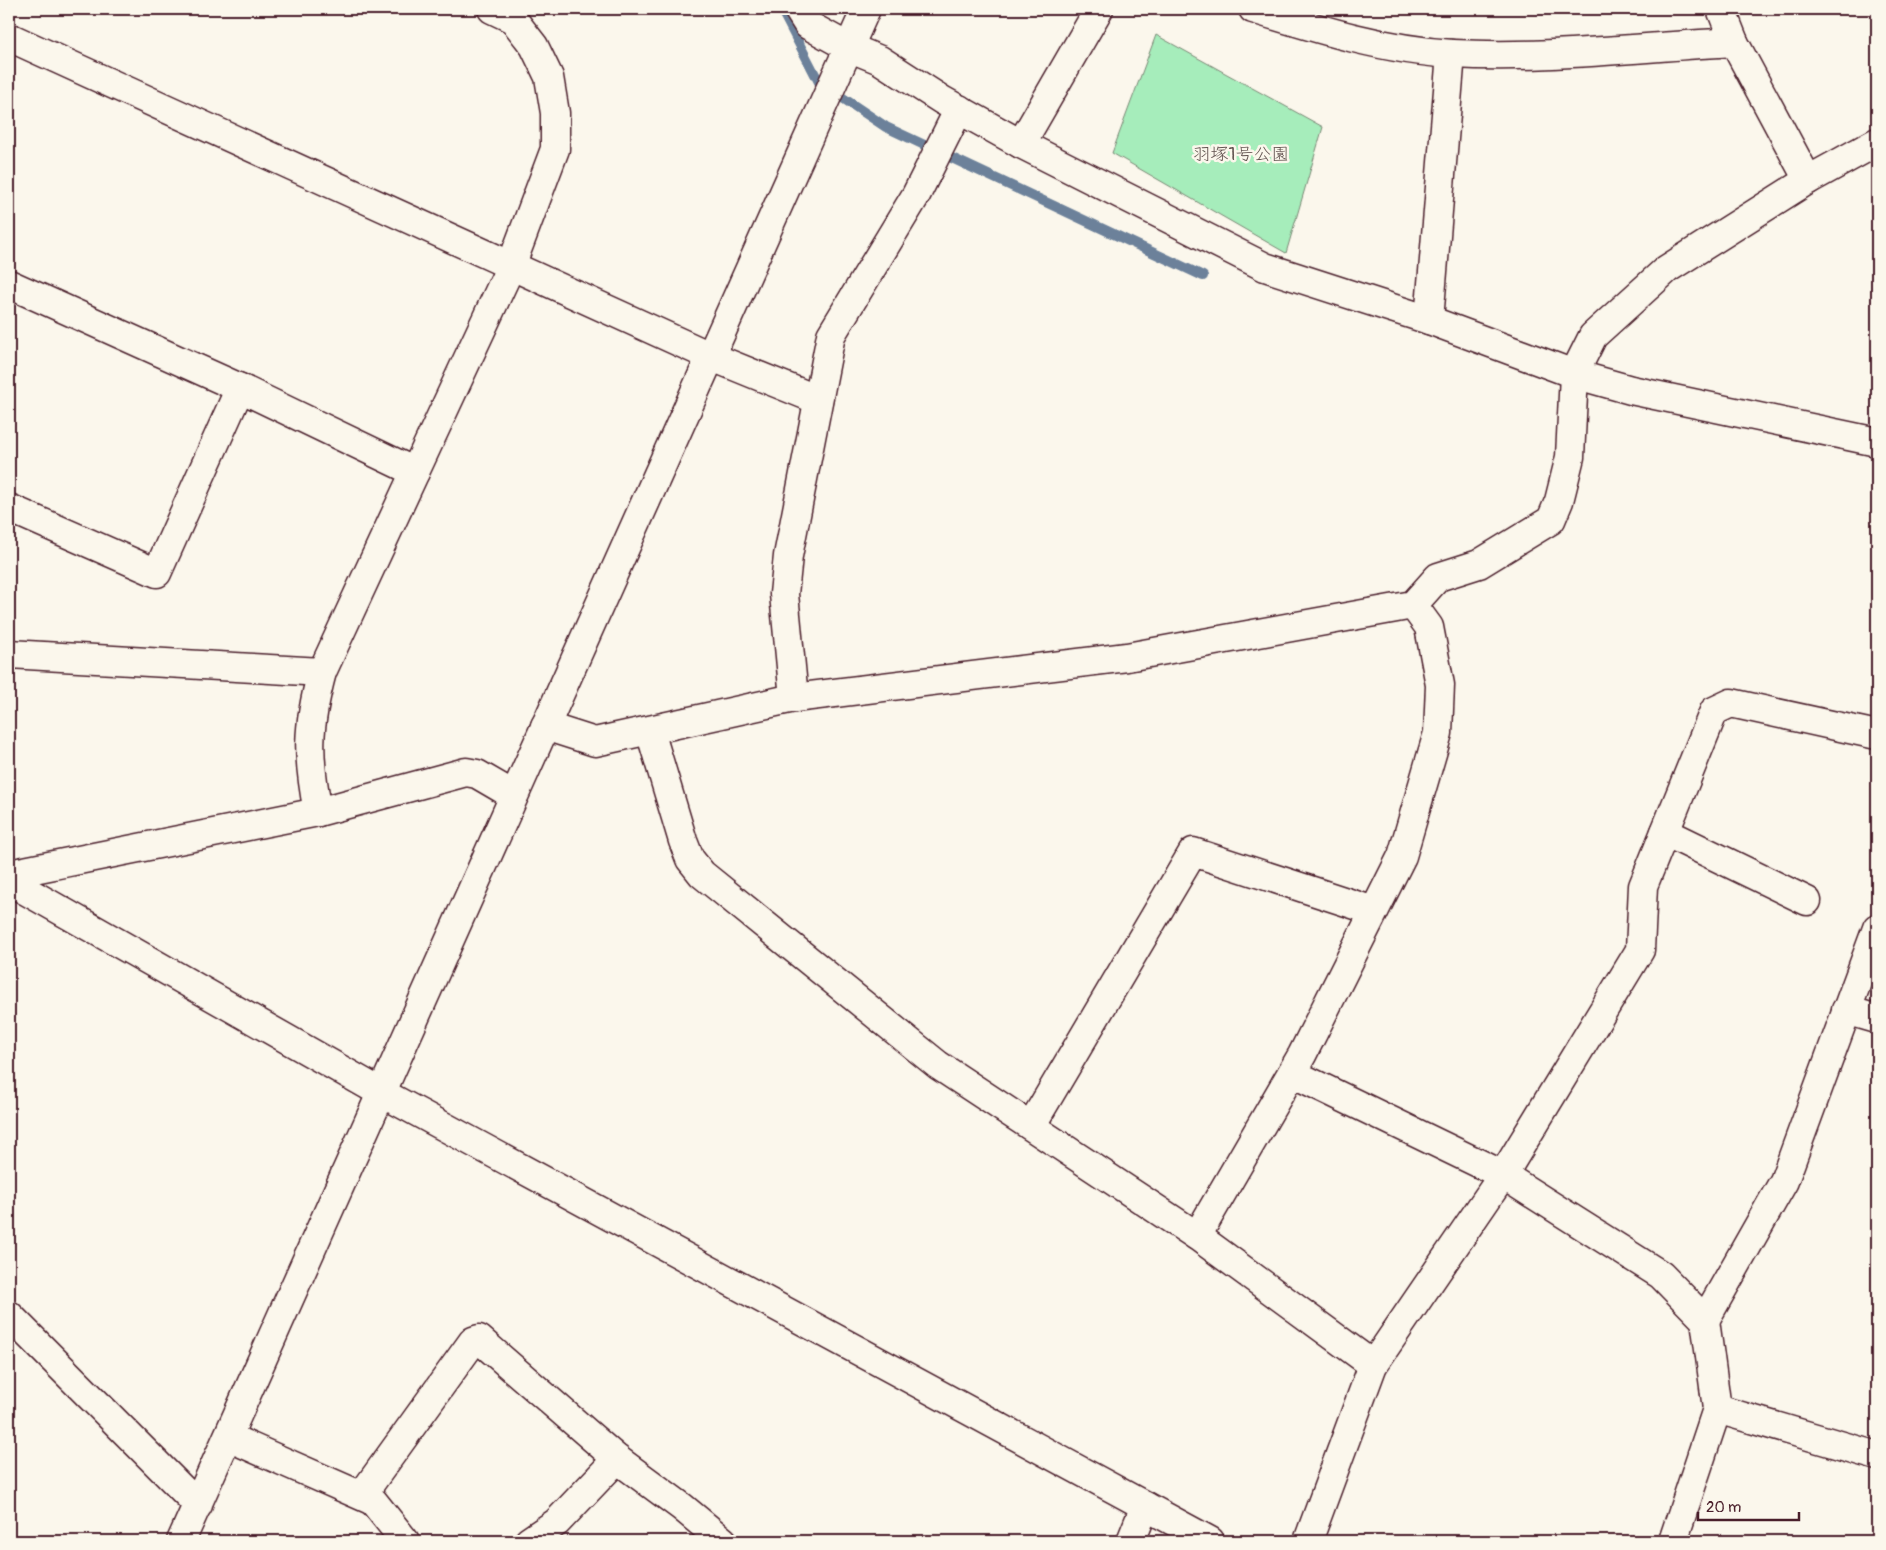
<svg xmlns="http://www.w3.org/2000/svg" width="1886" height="1550" font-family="Pangolin,'Klee One',sans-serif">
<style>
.green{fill:#a6edbb;stroke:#788673}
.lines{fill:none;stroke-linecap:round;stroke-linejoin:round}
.stream{stroke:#6c819a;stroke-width:10}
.street-casing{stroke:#4a1f2b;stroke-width:31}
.secondary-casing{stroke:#4a1f2b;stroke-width:31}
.street{stroke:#fbf7ec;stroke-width:28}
.secondary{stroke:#fbf7ec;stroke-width:28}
.labels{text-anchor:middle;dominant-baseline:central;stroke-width:5;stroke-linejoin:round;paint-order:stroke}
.park-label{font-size:18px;fill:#61524f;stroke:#fbf7ec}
</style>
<rect width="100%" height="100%" fill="#fbf7ec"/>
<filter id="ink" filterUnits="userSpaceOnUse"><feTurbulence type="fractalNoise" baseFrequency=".02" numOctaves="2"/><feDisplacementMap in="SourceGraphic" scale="10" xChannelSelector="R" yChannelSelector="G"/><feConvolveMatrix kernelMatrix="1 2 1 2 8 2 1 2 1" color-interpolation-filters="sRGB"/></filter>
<g filter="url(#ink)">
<path class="green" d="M1156 35 1323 127 1286 253 1112 153Z"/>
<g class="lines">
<path class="stream" d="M781 9 819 82 886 127 1203 276"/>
<g class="street-casing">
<g id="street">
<path d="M798 9 808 25 848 47 880 60 942 100 1021 144 1265 267 1429 320 1574 374 1631 390 1877 442"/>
<path d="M1253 9C1318 29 1385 50 1453 54 1546 59 1641 47 1734 42L1721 9"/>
<path d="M1734 42 1808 180"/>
<path d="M1021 144 1099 9"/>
<path d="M9 284 240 388 415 472 511 266 555 149V113L549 77 534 46 513 19 492 9"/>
<path d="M1429 320 1451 54"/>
<path d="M712 357 818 400"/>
<path d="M9 508 157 573 240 388"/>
<path d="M9 654 322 672 415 472"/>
<path d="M794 698 784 594 788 556 831 335 916 195 959 109"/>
<path d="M545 726 595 742 794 698 1127 657 1413 605 1438 577 1479 564 1551 520 1559 501 1570 457 1574 374 1593 336 1667 269 1808 180 1877 142"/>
<path d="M650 731 683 841 690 859 702 874 938 1065 1197 1236 1373 1365"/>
<path d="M318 812C307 755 307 728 322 672"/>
<path d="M1665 832 1807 901"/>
<path d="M9 874 318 812 466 772 477 774 513 795"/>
<path d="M9 881 382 1093 1210 1541"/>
<path d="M1846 1010 1877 1019"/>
<path d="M1292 1073 1503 1175 1640 950 1643 886 1714 711 1731 703 1877 735"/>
<path d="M1031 1126 1193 852 1374 911"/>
<path d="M1197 1236 1302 1055 1402 856 1438 733 1440 685 1429 627 1413 605"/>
<path d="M9 1315 198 1505"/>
<path d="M1705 1320 1784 1181 1877 928"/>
<path d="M1717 1409 1877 1456"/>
<path d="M228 1437 373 1501 405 1541"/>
<path d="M617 1459 682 1507 723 1541"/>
<path d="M362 1495 473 1341 479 1339 617 1459 557 1522 529 1541"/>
<path d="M1131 1541 1145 1506"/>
<path d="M1308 1541 1373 1365 1503 1175 1661 1275 1705 1320 1717 1409 1673 1541"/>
</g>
</g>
<g class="secondary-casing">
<g id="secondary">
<path d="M9 37 712 357"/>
<path d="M181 1541 866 9"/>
</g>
</g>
<use href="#street" class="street"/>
<use href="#secondary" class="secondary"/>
</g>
</g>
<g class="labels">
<g class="park-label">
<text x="1241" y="154">羽塚1号公園</text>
</g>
</g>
<rect width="1886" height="1550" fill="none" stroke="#fbf7ec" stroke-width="30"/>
<rect x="15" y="15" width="1856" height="1520" fill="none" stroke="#4a1f2b" stroke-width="2" filter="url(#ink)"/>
<path d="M1698 1512v8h101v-8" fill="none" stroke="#4a1f2b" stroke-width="2.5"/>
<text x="1706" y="1512" font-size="15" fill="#4a1f2b" stroke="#fbf7ec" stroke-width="4" paint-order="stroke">20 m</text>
</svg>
